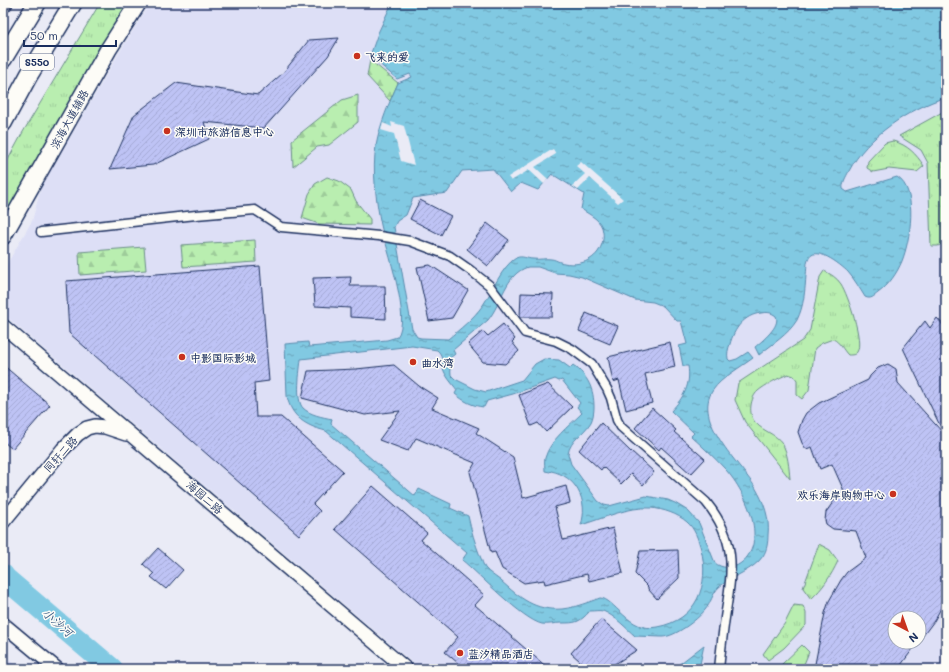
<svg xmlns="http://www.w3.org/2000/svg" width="949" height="672" font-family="Mali,'LXGW WenKai TC',sans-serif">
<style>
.built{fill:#dddff6;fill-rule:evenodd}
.grass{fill:url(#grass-tufts);stroke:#6a8e87}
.forest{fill:url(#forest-firs);stroke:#6a8e87}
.water{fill:url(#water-ripples);stroke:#588bad;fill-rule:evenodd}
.pier{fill:#eaebf6}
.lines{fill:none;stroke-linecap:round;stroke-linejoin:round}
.river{stroke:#81c9e2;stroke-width:22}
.building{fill:url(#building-hatch);stroke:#1b2f5e}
.pedestrian-casing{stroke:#1b2f5e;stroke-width:11}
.tertiary-casing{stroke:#1b2f5e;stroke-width:16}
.primary-casing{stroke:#1b2f5e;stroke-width:19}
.trunk-casing{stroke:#1b2f5e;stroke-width:20}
.pedestrian{stroke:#fdfcf7;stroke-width:8}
.tertiary{stroke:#fdfcf7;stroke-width:13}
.primary{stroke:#fdfcf7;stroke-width:16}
.trunk{stroke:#fdfcf7;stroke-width:17}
.poi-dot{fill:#c8321e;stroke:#fdfcf7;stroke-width:1.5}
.labels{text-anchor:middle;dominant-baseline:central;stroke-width:3;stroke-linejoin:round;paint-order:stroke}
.shield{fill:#fdfcf7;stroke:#5f6c8c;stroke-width:1}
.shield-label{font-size:10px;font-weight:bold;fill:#1b2f5e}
.poi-label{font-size:11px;font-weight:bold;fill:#1b2f5e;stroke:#fdfcf7;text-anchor:start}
.street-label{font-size:11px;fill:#1b2f5e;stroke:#fdfcf7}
.water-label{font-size:12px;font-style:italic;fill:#3a5d86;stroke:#fdfcf7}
</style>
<defs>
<pattern id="grass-tufts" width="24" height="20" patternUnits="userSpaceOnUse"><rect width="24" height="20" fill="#b9eeb0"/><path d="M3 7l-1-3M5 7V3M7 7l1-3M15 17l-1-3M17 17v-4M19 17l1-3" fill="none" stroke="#9ecc9a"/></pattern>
<pattern id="forest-firs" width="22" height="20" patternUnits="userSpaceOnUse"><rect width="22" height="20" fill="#b9eeb0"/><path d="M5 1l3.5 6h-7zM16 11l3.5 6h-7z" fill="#9ecc9a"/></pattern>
<pattern id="water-ripples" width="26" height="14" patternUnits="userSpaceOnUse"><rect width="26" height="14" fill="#81c9e2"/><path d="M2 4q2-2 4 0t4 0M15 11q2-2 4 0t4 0" fill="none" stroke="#69a4ba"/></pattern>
<pattern id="building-hatch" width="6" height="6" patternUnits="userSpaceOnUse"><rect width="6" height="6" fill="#bec3f5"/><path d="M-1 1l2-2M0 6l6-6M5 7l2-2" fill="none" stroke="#a3a8d4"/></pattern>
</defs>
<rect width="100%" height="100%" fill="#eaebf6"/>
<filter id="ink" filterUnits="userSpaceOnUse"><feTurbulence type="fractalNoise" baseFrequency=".025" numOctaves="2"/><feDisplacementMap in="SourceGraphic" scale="8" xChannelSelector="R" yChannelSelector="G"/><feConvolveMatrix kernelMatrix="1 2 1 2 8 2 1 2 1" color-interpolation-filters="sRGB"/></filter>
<g filter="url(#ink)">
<g class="built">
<path d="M150 3H946V669H420L3 314V271L32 221 41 188 119 53ZM895 618H919V642H895Z"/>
<path d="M3 655 20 669H3Z"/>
</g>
<g class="grass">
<path d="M100 3H128L70 100 3 219V169L23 132Z"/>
<path d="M946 110V242L938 246H931L928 163 921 150 899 136Z"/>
<path d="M893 141C908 145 916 154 924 166L917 172 889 169 873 172 867 168 868 161 885 143Z"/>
<path d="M824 271C831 274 837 278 841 284 848 295 864 342 857 352 855 355 852 355 848 355 843 350 840 342 833 339L822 343 815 348 809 390 802 399 797 395V380L794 376 788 374C779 378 765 385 758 391 750 398 748 414 755 422 762 431 776 434 782 443 788 453 789 468 790 479L745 422 735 400 738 383 803 340 810 330 820 277Z"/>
<path d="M819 544 830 550 838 561C831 576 823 588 811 599L803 588Z"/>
<path d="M794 605 803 606 806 613V625L784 648 768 660 763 654 785 623Z"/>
<path d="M802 645 809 652 802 669H779L782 664Z"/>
</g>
<g class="forest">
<path d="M370 60 398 83 390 101 367 76Z"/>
<path d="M358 95V122L329 145 317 147 293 167 292 140 342 100Z"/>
<path d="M327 177 339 181 351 190 356 201 370 219V225L319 224 302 218 309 194 315 184Z"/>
<path d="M255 240 256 262 183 267 181 245Z"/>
<path d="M144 247 146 270 80 275 79 252Z"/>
</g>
<g class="water">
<path d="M392 3H946V97C909 109 867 136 849 171 846 177 842 183 843 189L847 192 897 177C919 190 910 241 902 261 897 273 889 285 878 293 874 296 871 300 865 297 860 289 855 280 848 272 841 265 814 243 808 260 806 264 807 271 806 275 805 290 804 306 797 320 788 335 772 344 759 355L755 347C762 341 781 326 776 316 771 312 767 312 761 313 744 315 734 329 730 344 728 349 727 354 728 359L730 361 737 359 748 352 753 358C741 367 721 378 713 390 692 420 740 463 755 487 764 502 770 518 768 535 768 542 767 550 763 556 754 570 732 576 719 587 712 594 711 603 705 610 697 620 675 637 662 637 653 637 644 636 635 636 626 628 615 616 603 611 599 610 595 611 590 611 579 623 576 623 561 623 555 623 548 625 542 624 523 620 479 574 462 560L467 553 326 431C306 426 291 417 287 396L285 344 308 342 309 347 387 340 397 337C412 319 386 248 381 225 376 201 372 170 376 146 380 124 389 103 398 83L412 77 410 74 397 79 370 56 378 33ZM493 169 511 192 521 183 538 190 552 174 584 194 581 209C590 215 602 220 603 232 604 239 602 246 598 252 589 264 573 266 560 262 557 261 554 259 551 259 546 258 539 260 533 259 527 259 522 255 516 258 502 266 492 292 483 305 473 319 460 329 448 339L421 338 417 337 412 329 394 227 397 221 406 215 413 198 447 193 462 171ZM528 267H538L555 273 569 274 582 277 635 300 653 302 663 306 677 321H681L687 344 679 346 683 366H688C691 385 684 397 671 411L694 433 691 436C703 447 715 458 726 470 746 492 771 545 738 565 731 569 721 568 715 563L699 523 688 511 675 503 668 500 646 496 609 506 604 505 598 501 571 464 568 454C570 440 584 434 591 422 593 418 594 412 594 407 594 389 588 376 573 365L570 368 559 360 544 359 535 364 522 380 486 392 475 389 455 379 451 375 450 358 455 354 453 350 488 320C502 303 505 274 528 267ZM412 346 437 350C443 355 442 361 443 368 445 376 452 383 457 390L455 394C464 401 472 406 484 407L487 401 513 394 555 379 559 381 562 380 580 403 577 407 582 413C569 426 550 440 545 458 544 462 545 467 545 471L550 472 551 471C576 476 589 501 581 525 602 519 629 506 651 508 663 509 678 514 687 522 695 529 698 539 701 549 710 585 697 620 657 627 629 633 614 598 600 598 597 599 592 601 589 602 580 605 572 608 562 609 535 611 520 598 501 581 496 577 489 573 485 568 483 565 482 560 480 556 475 543 471 530 468 516L450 508 451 504 419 489 415 496 331 424 332 419C323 417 310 415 303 408 295 400 300 370 301 359Z"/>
<path d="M704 645 699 669H673Z"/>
</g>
<g class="pier">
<path d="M391 122 404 126 414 165 401 161 394 134 381 130 383 123 392 127Z"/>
<path d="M553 149 556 154 535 167 548 179 544 184 529 170 511 181 508 177Z"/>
<path d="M581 162 623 199 618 203 590 178 578 190 572 186 585 174 576 166Z"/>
</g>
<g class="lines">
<path class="river" d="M3 575 6 579 112 669"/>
</g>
<g class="building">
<path d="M339 38 328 56 264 128 204 122 209 139 153 165 110 169 134 115 176 83 258 95 283 73 309 40Z"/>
<path d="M420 200 451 216 441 235 410 219Z"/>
<path d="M487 223 509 240 488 266 467 249Z"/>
<path d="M430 265 468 290 452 318 429 321 417 267Z"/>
<path d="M260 266 269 381 254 383 256 417H281L343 471 313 504 320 511 299 535 69 333 66 281Z"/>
<path d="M351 277 350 286H385L386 319 350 317V308L315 306 313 278Z"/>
<path d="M521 293 553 294 552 317H520Z"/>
<path d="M586 313 618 326 610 344 579 331Z"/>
<path d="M937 318 946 328V599L934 621 919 641V618H895V642H918L898 669H814L825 613 829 601 841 580 847 572 866 558 856 531 833 529 826 524 825 520 826 512 836 498 844 491 832 464 820 469 812 447 806 449 802 443 798 432 802 420 806 413 819 403 868 380 870 376 878 368 888 364 896 369 898 383 944 434 903 348 925 321 930 328Z"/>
<path d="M503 324 515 339 512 342 519 351 505 364 483 362 468 344 483 331 488 336Z"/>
<path d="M670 342 675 367 645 374 652 403 626 410 619 380 613 382 608 357Z"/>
<path d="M3 365 50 405 12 449 3 441Z"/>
<path d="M394 365 419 386 438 398 432 408 479 428 476 433 513 457 523 498 566 486 570 503 555 507 563 540 613 528 623 573 589 581 587 574 545 584 544 580 524 583 502 569 495 552 491 553 470 472 475 463 416 438 408 451 379 440 400 411 365 415 302 398 308 371 356 369Z"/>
<path d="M548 384 572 407 546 432 538 423 531 426 519 395Z"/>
<path d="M652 408 676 430 674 432 705 459 691 474 661 447 659 450 635 428Z"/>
<path d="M601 423 631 452V451L654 472 643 485 631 474 621 484 603 467 601 470 579 450Z"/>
<path d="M373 486 427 533 421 540 484 595 475 605 549 669H465L445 652 458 637 335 529Z"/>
<path d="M158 548 183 570 166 589 151 577 154 574 143 564Z"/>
<path d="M678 550 679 578 657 599 648 589V587L635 574 640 551Z"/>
<path d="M601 619 637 650 607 669H589L571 653Z"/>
</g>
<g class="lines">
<g class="pedestrian-casing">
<path id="pedestrian" d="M41 232 196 215 255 210 281 227 379 236 410 241 450 256 470 270 489 285 525 333 556 341 572 349 592 364 607 389 611 398 617 420 621 427 706 502C736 539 733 567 726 611 723 630 721 650 719 669"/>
</g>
<g class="tertiary-casing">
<g id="tertiary">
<path d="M3 326 406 669"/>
<path d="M3 522 63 449 78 434 87 428 95 426 105 427 126 434"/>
<path d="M3 624 57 669"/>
</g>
</g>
<g class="primary-casing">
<g id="primary">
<path d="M3 4 4 3"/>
<path d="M3 236 108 50 138 3"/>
</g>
</g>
<g class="trunk-casing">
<g id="trunk">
<path d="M3 59 37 3"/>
<path d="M3 123 29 75 73 3"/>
</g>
</g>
<use href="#pedestrian" class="pedestrian"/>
<use href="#tertiary" class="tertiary"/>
<use href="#primary" class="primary"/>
<use href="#trunk" class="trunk"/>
</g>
</g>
<g class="poi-dot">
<circle cx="357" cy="56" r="4"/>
<circle cx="167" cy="131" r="4"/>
<circle cx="182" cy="357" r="4"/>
<circle cx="413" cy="362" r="4"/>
<circle cx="893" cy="494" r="4"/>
<circle cx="460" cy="653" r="4"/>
</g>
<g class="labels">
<rect class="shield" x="20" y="54" width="34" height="16" rx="3"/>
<g class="shield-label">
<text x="37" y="62">S550</text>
</g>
<g class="poi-label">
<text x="365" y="56">飞来的爱</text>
<text x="175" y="131">深圳市旅游信息中心</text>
<text x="190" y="357">中影国际影城</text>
<text x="421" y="362">曲水湾</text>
<text x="885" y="494" text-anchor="end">欢乐海岸购物中心</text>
<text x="468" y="653">蓝汐精品酒店</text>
</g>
<g class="street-label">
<text transform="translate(69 119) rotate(-61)">滨海大道辅路</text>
<text transform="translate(60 454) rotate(-48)">同轩二路</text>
<text transform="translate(205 497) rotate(41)">海园二路</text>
</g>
<g class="water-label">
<text transform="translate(58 622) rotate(41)">小沙河</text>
</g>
</g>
<rect width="949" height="672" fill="none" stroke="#fdfcf7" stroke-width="16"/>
<rect x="8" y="8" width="933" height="656" fill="none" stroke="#1b2f5e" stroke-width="1.5" filter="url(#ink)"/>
<g transform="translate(907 630) rotate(139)"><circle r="19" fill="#fdfcf7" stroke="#a3aaba"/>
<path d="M0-3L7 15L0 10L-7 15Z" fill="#c8321e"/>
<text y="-6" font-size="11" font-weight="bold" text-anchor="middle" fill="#1b2f5e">N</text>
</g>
<path d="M24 40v6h92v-6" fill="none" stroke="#1b2f5e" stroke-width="2"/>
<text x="30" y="40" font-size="12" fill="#1b2f5e" stroke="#fdfcf7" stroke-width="3" paint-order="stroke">50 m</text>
</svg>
